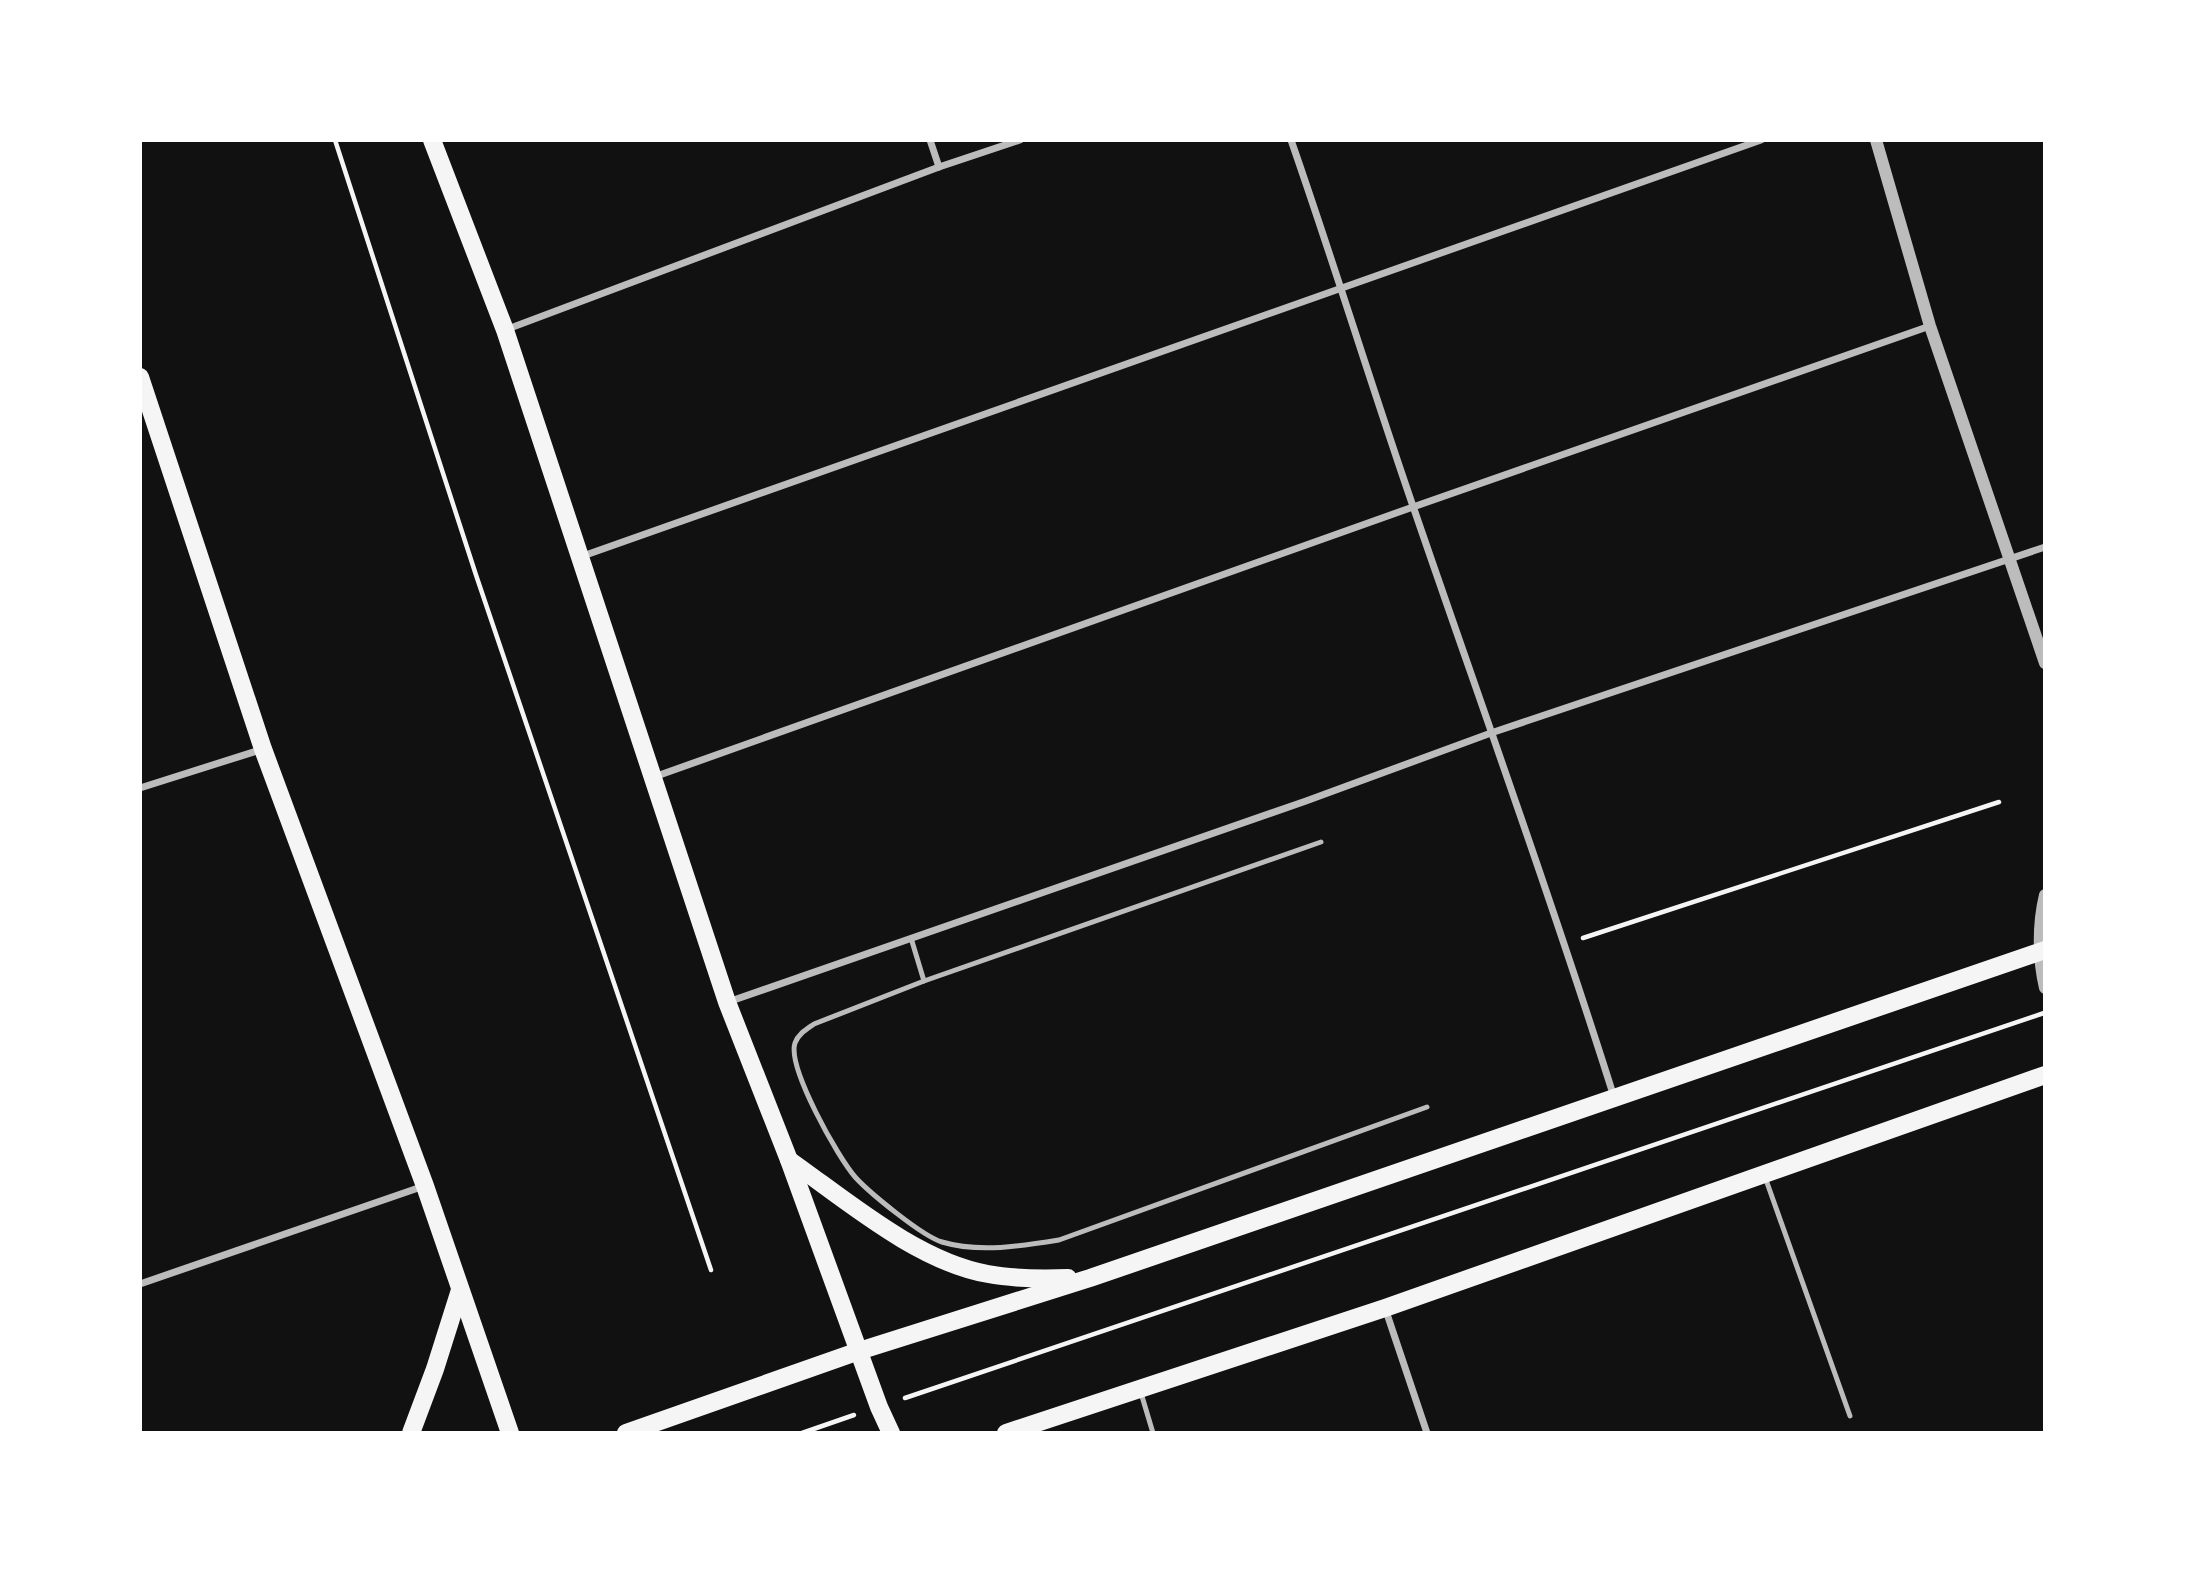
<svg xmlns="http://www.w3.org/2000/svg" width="2185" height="1573" font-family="Karla,sans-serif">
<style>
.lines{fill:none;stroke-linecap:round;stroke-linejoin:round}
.path{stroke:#f5f5f5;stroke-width:4.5}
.service{stroke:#bcbcbc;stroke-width:5}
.minor{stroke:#bcbcbc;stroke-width:7}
.tertiary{stroke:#bcbcbc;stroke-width:12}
.primary{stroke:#f5f5f5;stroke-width:18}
</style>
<rect width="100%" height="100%" fill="#111"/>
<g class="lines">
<g class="path">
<path d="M335 140 476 575 711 1270"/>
<path d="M1583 938 1999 802"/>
<path d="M905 1398 2044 1013"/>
<path d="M802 1433 854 1415"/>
</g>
<g class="service">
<path d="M911 938 924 981 814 1024C807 1029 798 1034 795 1043 787 1067 838 1158 856 1178 870 1193 922 1236 942 1242 979 1253 1022 1246 1059 1240L1427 1107"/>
<path d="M924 981 1321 842"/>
<path d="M1765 1177 1850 1416"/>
<path d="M1141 1393 1153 1433"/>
</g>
<g class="minor">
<path d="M930 140 939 167"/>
<path d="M1291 140C1334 263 1372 388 1415 512 1482 707 1552 901 1614 1097"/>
<path d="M505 330 939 167 1020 140"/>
<path d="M580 557 1761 140"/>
<path d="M654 777 1413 507 1930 326"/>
<path d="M140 788 263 749"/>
<path d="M728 1002 1306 801 1491 733 2045 547"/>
<path d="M140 1284 424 1186"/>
<path d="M1385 1308 1427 1433"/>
</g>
<g class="tertiary">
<path d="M1876 140 1930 326 2045 663"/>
<path d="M2045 895C2038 924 2038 958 2045 988"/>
</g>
<g class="primary">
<path d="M432 140 505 330 727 1002 789 1160 879 1407 891 1433"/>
<path d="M140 377 263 749 425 1186 510 1433"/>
<path d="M789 1160C846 1200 918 1262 988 1274 1014 1279 1041 1279 1068 1278"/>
<path d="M411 1433 435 1369 460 1290"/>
<path d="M626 1433 859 1351 1090 1278 2045 950"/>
<path d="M1006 1433 1385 1308 2045 1075"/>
</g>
</g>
<rect width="2185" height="1573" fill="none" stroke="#ffffff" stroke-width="284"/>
</svg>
